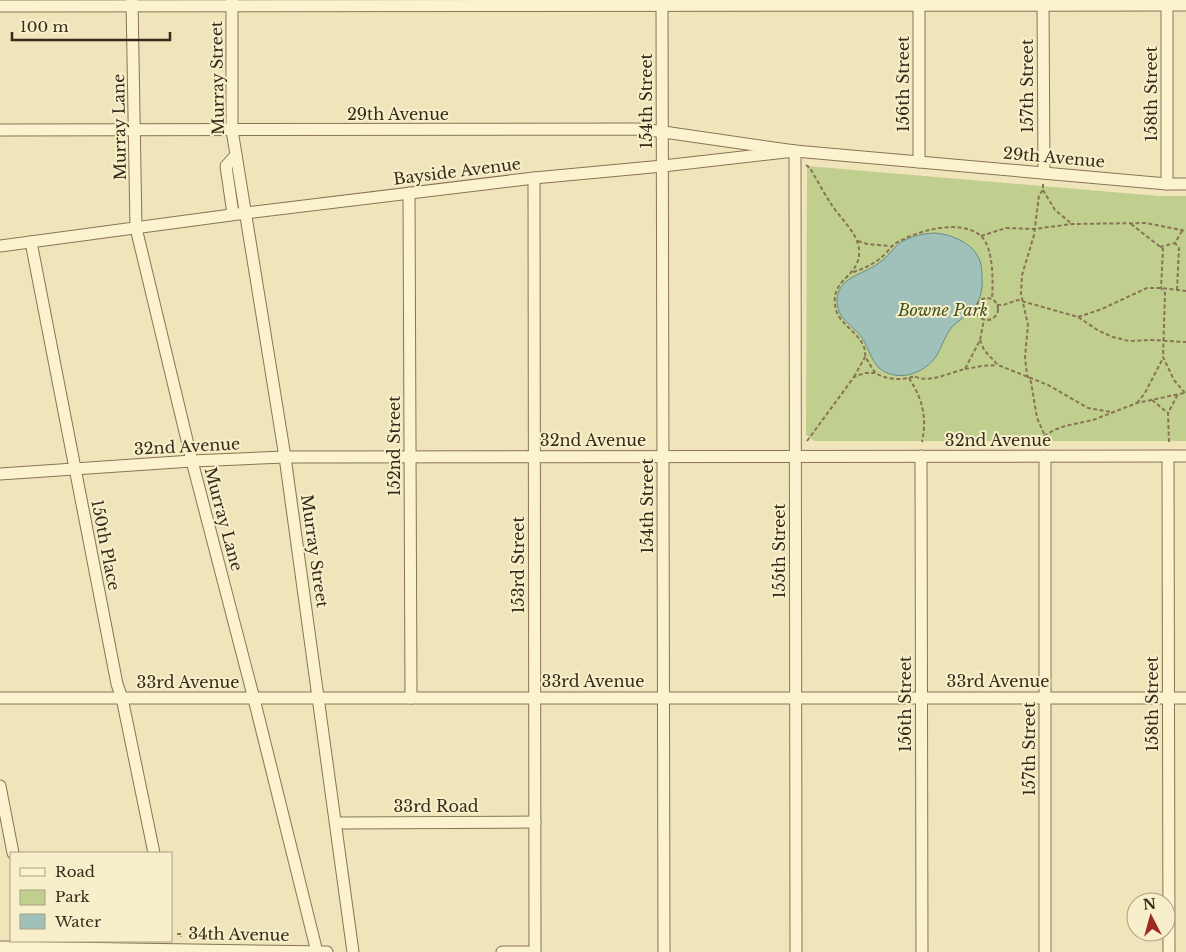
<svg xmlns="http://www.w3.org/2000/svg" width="1186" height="952" font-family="'Libre Baskerville',serif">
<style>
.green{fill:#c1cf8e}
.water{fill:#9fc1ba;stroke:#678e88}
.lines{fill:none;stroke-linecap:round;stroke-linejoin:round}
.minor-casing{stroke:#887454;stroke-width:13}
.path{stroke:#887454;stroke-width:2;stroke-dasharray:4 2.5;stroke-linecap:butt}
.minor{stroke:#fbf2ce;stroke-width:11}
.labels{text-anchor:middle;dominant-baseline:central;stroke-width:4;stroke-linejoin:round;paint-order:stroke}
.street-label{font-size:16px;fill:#362a1a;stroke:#f7efca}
.park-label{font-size:16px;font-style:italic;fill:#42541f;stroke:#f7efca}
</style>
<rect width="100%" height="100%" fill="#f0e5ba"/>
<path class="green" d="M807 166 1159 196H1186V441H814L806 435Z"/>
<path class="water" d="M934 233C951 234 974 243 980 261 982 267 982 274 982 280 983 290 980 300 974 308 968 316 958 320 951 328 945 336 942 346 937 355 929 368 911 378 895 375 874 372 872 356 864 341 856 326 837 321 837 301 837 277 863 275 879 263 885 259 890 253 895 247 906 237 920 234 934 233Z"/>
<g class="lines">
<g class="minor-casing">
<g id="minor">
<path d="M132 0 136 228 192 461 254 699 317 952"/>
<path d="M232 0V130L285 457 353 952"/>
<path d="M662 0 664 952"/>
<path d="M1043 0 1044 173"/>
<path d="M1167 5V184"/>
<path d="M0 6 1186 5"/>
<path d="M0 130 643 129 795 151 796 952"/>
<path d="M919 162V5"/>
<path d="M409 193 411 698"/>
<path d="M233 214 226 166 236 155"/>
<path d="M31 242 117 684 122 698 154 853"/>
<path d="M0 246 246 213 534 178 663 166 795 151 1167 184H1186"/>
<path d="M921 456 922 952"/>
<path d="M1045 456V952"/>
<path d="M1168 456 1169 952"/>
<path d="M0 474 192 461 285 457 1186 456"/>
<path d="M0 698H1186"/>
<path d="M0 786 13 853"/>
<path d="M336 823 535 822"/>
<path d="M0 947 327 952"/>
<path d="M502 952H535L534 178"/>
</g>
</g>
<g class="path">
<path d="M806 165 810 168C817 180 824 193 831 204 840 218 858 233 859 250 861 279 828 277 836 310 841 327 868 337 865 357 869 362 871 367 874 371 881 380 905 381 914 376 927 384 949 373 965 369L980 340 984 319"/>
<path d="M1043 184V190L1039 195 1034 235 1022 275 1021 294 1028 325 1025 357 1027 375 1031 382 1037 418 1045 436 1049 443"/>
<path d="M1043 190 1055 210 1072 224"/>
<path d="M1131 224 1163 249 1161 288 1165 293 1163 357 1174 380 1185 393"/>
<path d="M981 236 1006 228 1034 229 1072 224 1146 223 1186 231"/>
<path d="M858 241 867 244 890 246"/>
<path d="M1160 247 1175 243"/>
<path d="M853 272C866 268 876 263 886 253 890 249 891 246 896 243 917 231 960 218 981 236 994 248 993 283 992 299"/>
<path d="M1177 290 1179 248 1175 243 1182 231"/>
<circle cx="987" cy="309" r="11"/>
<path d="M997 305H1003L1018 300 1078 317 1099 331 1113 337 1129 341 1152 340 1186 342"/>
<path d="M1078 317 1102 309 1147 288H1161L1186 291"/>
<path d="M980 340 984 350 998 365 1048 385 1088 408 1111 412"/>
<path d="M965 369 982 366 997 365"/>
<path d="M854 377 865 357"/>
<path d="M909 378C923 400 927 417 922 442"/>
<path d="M1152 400 1168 413"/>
<path d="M1137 403 1145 393 1163 358"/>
<path d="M807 441 854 377 865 373H875"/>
<path d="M1169 442 1168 413 1178 394"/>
<path d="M1033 443 1054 430 1065 426 1093 420 1137 403 1184 393"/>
<path d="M177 934H181V937"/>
</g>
<use href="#minor" class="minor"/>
</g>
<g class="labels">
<g class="street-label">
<text transform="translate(217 78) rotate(-91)">Murray Street</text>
<text transform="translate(903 84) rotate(-90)">156th Street</text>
<text transform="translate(1027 86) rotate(-90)">157th Street</text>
<text transform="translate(1151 94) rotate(-90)">158th Street</text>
<text transform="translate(646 101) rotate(-90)">154th Street</text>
<text x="398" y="114">29th Avenue</text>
<text transform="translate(119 127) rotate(-91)">Murray Lane</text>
<text transform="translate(1054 157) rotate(5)">29th Avenue</text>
<text transform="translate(457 171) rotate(-7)">Bayside Avenue</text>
<text x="593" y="440">32nd Avenue</text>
<text x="998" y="440">32nd Avenue</text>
<text transform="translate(187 446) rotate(-3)">32nd Avenue</text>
<text transform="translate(394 446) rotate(-90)">152nd Street</text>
<text transform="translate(647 506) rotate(-90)">154th Street</text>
<text transform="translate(224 519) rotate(75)">Murray Lane</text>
<text transform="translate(106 545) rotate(79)">150th Place</text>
<text transform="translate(315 551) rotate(82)">Murray Street</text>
<text transform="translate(779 551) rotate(-90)">155th Street</text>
<text transform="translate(518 565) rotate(-90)">153rd Street</text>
<text x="593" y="681">33rd Avenue</text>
<text x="998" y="681">33rd Avenue</text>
<text x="188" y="682">33rd Avenue</text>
<text transform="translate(905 704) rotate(-90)">156th Street</text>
<text transform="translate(1152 704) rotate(-90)">158th Street</text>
<text transform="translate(1029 749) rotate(-90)">157th Street</text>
<text x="436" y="806">33rd Road</text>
<text transform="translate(239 934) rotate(1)">34th Avenue</text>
</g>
<g class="park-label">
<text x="943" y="310">Bowne Park</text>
</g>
</g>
<rect x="10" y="852" width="162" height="90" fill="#f7efca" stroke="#aaa084"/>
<rect x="20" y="868" width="25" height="8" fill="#fbf2ce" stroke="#aaa084"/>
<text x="55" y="877" font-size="15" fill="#362a1a">Road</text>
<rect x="20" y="890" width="25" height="15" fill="#c1cf8e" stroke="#aaa084"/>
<text x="55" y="902" font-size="15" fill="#362a1a">Park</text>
<rect x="20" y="914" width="25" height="15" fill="#9fc1ba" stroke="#aaa084"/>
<text x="55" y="927" font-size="15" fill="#362a1a">Water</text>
<g transform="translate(1151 917) rotate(354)"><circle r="24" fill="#f7efca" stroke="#aaa084"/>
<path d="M0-4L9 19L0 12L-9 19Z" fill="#9b2a20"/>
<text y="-8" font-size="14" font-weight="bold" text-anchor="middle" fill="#362a1a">N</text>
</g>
<path d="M12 32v8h158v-8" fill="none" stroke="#362a1a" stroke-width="2.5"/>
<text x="20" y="32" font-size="15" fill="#362a1a" stroke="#f7efca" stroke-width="4" paint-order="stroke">100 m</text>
</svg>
